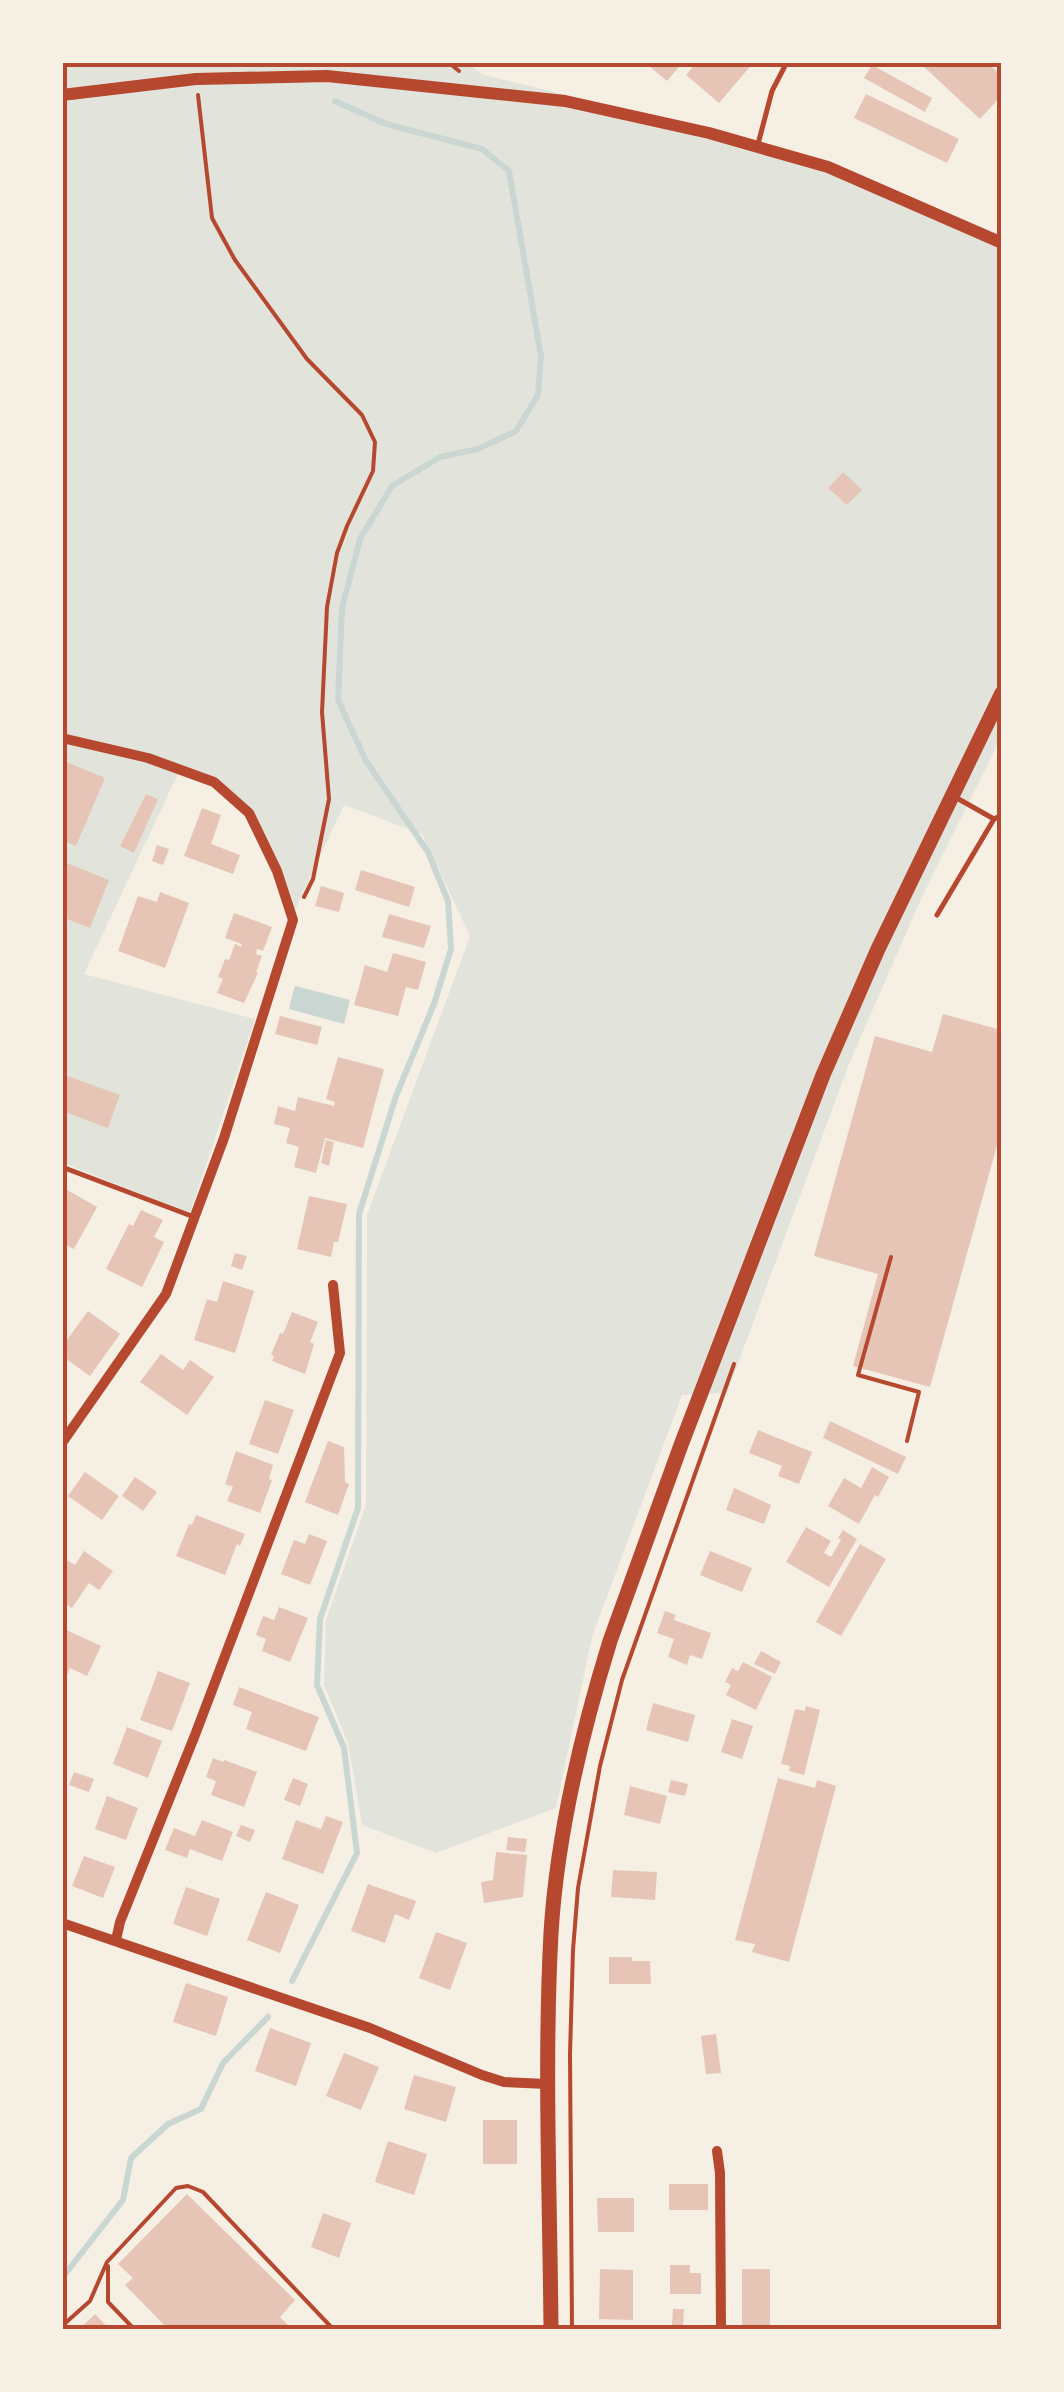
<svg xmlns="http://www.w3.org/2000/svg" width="1064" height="2392" font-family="'Nunito Sans',sans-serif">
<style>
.green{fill:#e2e4dc}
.water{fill:#c9d6d2}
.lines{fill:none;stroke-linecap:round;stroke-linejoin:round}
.stream{stroke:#c9d6d2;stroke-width:6}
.building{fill:#e6c5b7}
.path{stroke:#b5482f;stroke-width:4}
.service{stroke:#b5482f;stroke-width:5}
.minor{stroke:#b5482f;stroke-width:10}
.tertiary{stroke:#b5482f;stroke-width:12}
.secondary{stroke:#b5482f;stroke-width:15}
.neatline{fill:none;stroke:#b5482f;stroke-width:4}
</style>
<rect width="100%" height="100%" fill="#f6efe4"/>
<path class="green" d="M62 63H467L484 75 763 143 828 163 1001 235V737L921 899 849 1064 727 1393 682 1395 592 1637 556 1808 436 1853 362 1825 348 1743 324 1685 326 1620 366 1505 367 1215 470 936 422 834 344 805 293 914 251 812 215 779 182 765 84 974 255 1019 190 1213 63 1163Z"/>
<path class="water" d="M295 986 350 1000 344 1024 289 1009Z"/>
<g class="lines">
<g class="stream">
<path d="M292 1981 357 1853 344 1748 317 1685 320 1619 358 1508 359 1214 396 1096 434 1004 451 949 448 901 428 852 366 761 338 700 342 608 360 539 392 486 440 457 478 449 516 431 538 395 541 356 509 171 482 149 386 124 335 101"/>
<path d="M62 2278 123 2200 131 2158 168 2124 201 2109 223 2063 268 2017"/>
</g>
</g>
<g class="building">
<path d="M644 62H683L667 81Z"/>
<path d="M697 62H754L719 103 686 75Z"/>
<path d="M924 62H987L1001 76V96L980 119 922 65Z"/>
<path d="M872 65 932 98 925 112 864 78Z"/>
<path d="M866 94 959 139 947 163 854 118Z"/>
<path d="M843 472 862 490 847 505 828 488Z"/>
<path d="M62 760 105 778 76 846 62 840Z"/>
<path d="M146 794 158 799 134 853 120 846Z"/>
<path d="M202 808 221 815 211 844 240 855 233 874 184 856Z"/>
<path d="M157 845 169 849 163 865 152 861Z"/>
<path d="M62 861 109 880 90 928 62 917Z"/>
<path d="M361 870 415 887 409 907 355 890Z"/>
<path d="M321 886 344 893 339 912 315 906Z"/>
<path d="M160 892 189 903 165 968 118 951 138 896 157 902Z"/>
<path d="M234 913 272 927 263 951 257 949 256 954 262 956 256 972 258 973 244 1003 217 993 223 979 218 977 225 959 229 960 235 944 241 947 242 944 225 938Z"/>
<path d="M389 914 431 926 424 948 382 937Z"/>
<path d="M393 953 426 962 418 990 406 987 398 1016 354 1005 365 965 387 972Z"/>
<path d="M943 1014 1001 1030V1131L930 1387 853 1366 878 1274 814 1256 875 1036 932 1052Z"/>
<path d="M280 1016 322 1027 317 1045 275 1034Z"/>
<path d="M338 1057 384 1069 363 1148 325 1138 316 1173 294 1167 299 1147 286 1143 290 1128 274 1124 278 1106 295 1111 298 1097 334 1106 335 1102 326 1099Z"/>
<path d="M62 1074 120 1095 108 1128 62 1111Z"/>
<path d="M326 1140 334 1142 329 1166 321 1163Z"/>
<path d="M62 1187 97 1207 74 1249 62 1243Z"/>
<path d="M309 1196 347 1204 338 1242H334L331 1257 297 1249Z"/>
<path d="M141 1210 163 1220 154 1237 164 1242 142 1287 106 1269 129 1224 133 1226Z"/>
<path d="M235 1253 247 1256 242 1270 231 1266Z"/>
<path d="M223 1281 254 1291 235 1353 194 1340 207 1299 217 1302Z"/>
<path d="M88 1311 120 1334 90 1376 62 1356V1347Z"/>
<path d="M292 1312 318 1322 310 1342 314 1344 305 1374 272 1361 274 1356 271 1355 280 1333 283 1334Z"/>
<path d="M161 1354 183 1370 190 1360 214 1377 187 1415 140 1382Z"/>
<path d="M265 1400 294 1410 278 1454 249 1444Z"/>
<path d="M830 1421 906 1457 898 1474 823 1438Z"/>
<path d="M758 1430 812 1452 799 1484 778 1476 782 1466 749 1453Z"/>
<path d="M328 1441 344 1447 345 1482 349 1484 338 1515 305 1502Z"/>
<path d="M236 1451 273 1465 269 1479 272 1480 260 1513 227 1501 233 1487 225 1484Z"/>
<path d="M872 1467 889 1477 878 1497 875 1495 859 1524 828 1506 844 1478 861 1488Z"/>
<path d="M85 1472 119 1496 102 1520 68 1496Z"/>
<path d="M135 1477 157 1492 143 1511 122 1496Z"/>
<path d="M734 1488 771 1505 764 1524 726 1510Z"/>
<path d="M196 1515 245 1534 240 1546 237 1544 225 1575 176 1556 189 1524 192 1525Z"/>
<path d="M806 1527 831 1541 824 1553 831 1557 841 1540 838 1538 843 1530 857 1539 829 1587 786 1562Z"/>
<path d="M309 1534 327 1541 310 1585 281 1574 294 1540 305 1544Z"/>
<path d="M860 1544 886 1559 841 1636 816 1622Z"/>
<path d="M84 1551 113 1571 99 1590 89 1583 72 1608 62 1601V1557L75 1565Z"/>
<path d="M710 1551 752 1568 742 1592 700 1575Z"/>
<path d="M279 1607 308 1618 290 1662 262 1651 266 1639 256 1635 263 1616 274 1620Z"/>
<path d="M665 1611 676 1615 674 1620 711 1633 702 1659 690 1655 687 1665 668 1657 674 1639 657 1633Z"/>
<path d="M62 1628 101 1646 87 1676 70 1668 67 1675 62 1673Z"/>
<path d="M761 1651 781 1662 775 1674 754 1664Z"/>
<path d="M743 1662 772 1677 756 1710 726 1695 731 1685 725 1682 732 1668 738 1671Z"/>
<path d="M158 1671 190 1683 172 1731 140 1720Z"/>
<path d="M239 1687 319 1717 306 1751 246 1729 252 1712 233 1705Z"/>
<path d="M653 1703 695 1715 688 1742 646 1730Z"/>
<path d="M806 1706 820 1710 804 1775 789 1771 790 1766 781 1764 795 1709 805 1711Z"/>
<path d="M732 1719 753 1726 742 1759 721 1752Z"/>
<path d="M127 1727 162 1741 148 1778 113 1764Z"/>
<path d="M213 1758 223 1762 224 1760 257 1772 244 1807 211 1795 216 1781 206 1777Z"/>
<path d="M74 1772 94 1779 89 1792 69 1785Z"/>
<path d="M293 1778 308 1784 300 1806 284 1800Z"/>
<path d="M778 1778 815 1788 817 1780 836 1786 789 1962 752 1952 755 1944 735 1940Z"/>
<path d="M671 1780 688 1784 685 1796 668 1792Z"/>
<path d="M630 1786 667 1796 660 1824 624 1815Z"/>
<path d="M107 1796 138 1808 126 1840 95 1829Z"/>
<path d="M326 1816 343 1822 323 1874 282 1859 296 1820 321 1829Z"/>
<path d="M202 1820 233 1832 222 1861 190 1849 187 1858 165 1850 174 1828 195 1836Z"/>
<path d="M241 1825 255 1830 250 1842 236 1836Z"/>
<path d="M508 1837 527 1839 525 1852 506 1850Z"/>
<path d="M496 1852 527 1855 523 1897 484 1903 481 1882 493 1880Z"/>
<path d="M84 1856 115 1867 103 1898 72 1886Z"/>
<path d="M613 1870 657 1872 655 1900 611 1897Z"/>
<path d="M368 1884 416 1901 409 1920 395 1914 385 1943 351 1931Z"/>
<path d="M186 1887 220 1899 207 1936 173 1924Z"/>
<path d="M266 1892 299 1905 280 1953 247 1940Z"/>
<path d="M436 1932 467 1943 450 1990 419 1978Z"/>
<path d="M609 1957H632V1961H650L651 1984H609Z"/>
<path d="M186 1983 228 1997 216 2036 173 2022Z"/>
<path d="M270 2028 311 2043 296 2086 255 2071Z"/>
<path d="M716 2034 721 2073 706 2074 701 2036Z"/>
<path d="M344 2053 379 2067 361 2110 326 2096Z"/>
<path d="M414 2075 456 2087 446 2122 404 2109Z"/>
<rect x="483" y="2120" width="34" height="44"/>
<path d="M388 2141 427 2154 414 2195 375 2182Z"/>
<rect x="669" y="2184" width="39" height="26"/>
<path d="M187 2194 295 2300 280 2317 293 2330H169L125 2285 133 2278 118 2264Z"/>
<path d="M597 2198H634V2232H598Z"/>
<path d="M323 2213 351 2223 339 2258 311 2247Z"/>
<path d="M670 2265H690V2273H701V2294H670Z"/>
<path d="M600 2269 633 2270V2320L599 2319Z"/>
<rect x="742" y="2269" width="28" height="61"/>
<path d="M673 2309H684L683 2326 672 2325Z"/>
<path d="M95 2314 110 2330H78Z"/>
</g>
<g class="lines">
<g class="path">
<path d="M448 62 459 71"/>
<path d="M198 95 212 218 235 260 307 359 362 415 375 442 373 471 347 526 337 553 327 607 322 712 329 799 313 879 304 897"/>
<path d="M891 1257 858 1375 919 1392 907 1441"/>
<path d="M108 2266V2302L135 2330"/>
<path d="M62 2326 90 2301 107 2262 176 2188 188 2186 203 2192 334 2330"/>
<path d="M572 2330 570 2054 573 1950 578 1888 600 1766 622 1680 734 1364"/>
</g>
<g class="service">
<path d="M758 144 772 91 787 62"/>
<path d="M955 797 994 819 1002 815"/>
<path d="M937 915 994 819"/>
<path d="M62 1167 194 1217"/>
</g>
<g class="minor">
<path d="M62 738 148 758 214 782 249 813 277 871 293 920 224 1138 166 1294 62 1443"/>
<path d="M62 1923 370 2028 482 2075 504 2082 547 2084"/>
<path d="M116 1940 120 1922 195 1735 340 1353 333 1285"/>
<path d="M717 2151 720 2173 721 2330"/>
</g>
<path class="tertiary" d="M62 95 196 79 327 76 565 101 709 133 828 167 1002 243"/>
<path class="secondary" d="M551 2330C550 2197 544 2065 551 1933 557 1834 581 1735 610 1641L681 1445 823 1075 878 949 1002 693"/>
</g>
<rect width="1064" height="2392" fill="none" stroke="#f6efe4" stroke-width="130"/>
<rect x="65" y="65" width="934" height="2262" class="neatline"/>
</svg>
